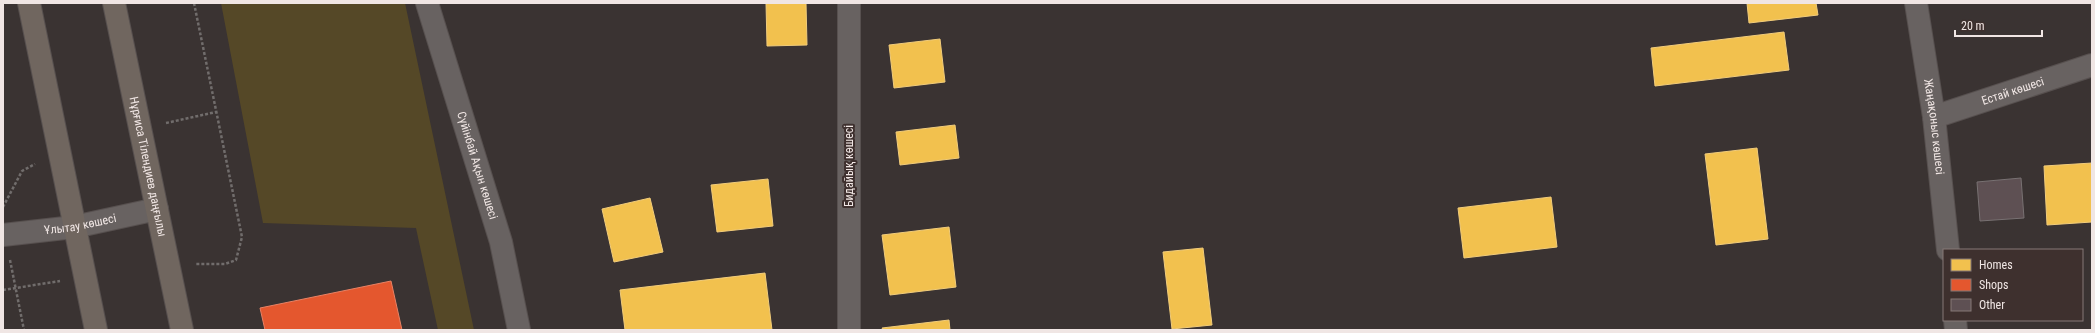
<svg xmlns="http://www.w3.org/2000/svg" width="2095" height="333" font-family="'Roboto Condensed',sans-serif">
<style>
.green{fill:#554827}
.homes{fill:#f2c14e;stroke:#f1cc7b}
.shops{fill:#e4572e;stroke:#e88265}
.building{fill:#5e5053;stroke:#787172}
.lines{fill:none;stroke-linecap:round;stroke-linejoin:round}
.minor-casing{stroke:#57504f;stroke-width:24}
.primary-casing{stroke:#57504f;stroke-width:24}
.path{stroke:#716d6c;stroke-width:2.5;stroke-dasharray:3 2;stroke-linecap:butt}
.minor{stroke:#686261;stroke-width:22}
.primary{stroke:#70665f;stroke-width:22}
.labels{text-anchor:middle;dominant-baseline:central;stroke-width:4;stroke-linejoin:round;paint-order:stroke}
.street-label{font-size:12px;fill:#f0e6e4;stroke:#3e302e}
</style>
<rect width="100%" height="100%" fill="#3a3332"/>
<path class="green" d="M221 3H405L474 330H438L416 228 263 223Z"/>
<g class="homes">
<path d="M766 3H806L807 45 767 46Z"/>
<path d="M1747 3H1816L1818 15 1749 23Z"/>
<path d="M1784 32 1789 70 1655 86 1651 48Z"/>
<path d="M940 39 945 82 894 88 889 45Z"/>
<path d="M955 125 959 158 900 165 896 132Z"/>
<path d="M1757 148 1768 239 1716 245 1705 154Z"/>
<path d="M2092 163V222L2047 225 2044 166Z"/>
<path d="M768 179 773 226 717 232 711 185Z"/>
<path d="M1551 197 1557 247 1464 258 1458 208Z"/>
<path d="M650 198 663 252 614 262 602 209Z"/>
<path d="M949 227 956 287 890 295 882 235Z"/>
<path d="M1203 248 1212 325 1172 329 1163 252Z"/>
<path d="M765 273 772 330H625L620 290Z"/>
<path d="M949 320 950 330H883L882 328Z"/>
</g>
<path class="shops" d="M391 281 402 330H265L260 308Z"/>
<path class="building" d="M2021 178 2024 218 1980 221 1977 182Z"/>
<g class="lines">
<g class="minor-casing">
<g id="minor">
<path id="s1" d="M427 3 501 242 519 330"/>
<path id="s2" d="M1916 3 1934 117 1948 250"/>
<path id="s3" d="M1934 117 2092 65"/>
<path id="s4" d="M3 235 74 227 157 209"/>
<path d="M1955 320 1956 330"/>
<path d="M849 330V3"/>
</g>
</g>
<g class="primary-casing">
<g id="primary">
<path d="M29 3 96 330"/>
<path id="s5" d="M114 3 182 330"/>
</g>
</g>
<g class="path">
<path d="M194 3 242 237 236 260 225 264H196"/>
<path d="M166 123 216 112"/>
<path d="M3 207 22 171 35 164"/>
<path d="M10 260 24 330"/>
<path d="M3 290 60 281"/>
</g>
<use href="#minor" class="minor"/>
<use href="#primary" class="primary"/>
</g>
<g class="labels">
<g class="street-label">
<text stroke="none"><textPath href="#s3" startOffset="83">Естай көшесі</textPath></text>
<text stroke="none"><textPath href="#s2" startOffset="125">Жаңақоныс көшесі</textPath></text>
<text stroke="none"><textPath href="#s1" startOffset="170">Сүйінбай Ақын көшесі</textPath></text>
<text transform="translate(849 166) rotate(-90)">Бидайық көшесі</text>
<text stroke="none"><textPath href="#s5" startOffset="167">Нұрғиса Тілендиев даңғылы</textPath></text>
<text stroke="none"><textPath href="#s4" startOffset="78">Ұлытау көшесі</textPath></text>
</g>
</g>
<rect width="2095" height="333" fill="none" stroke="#f0e6e4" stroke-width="8"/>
<rect x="1943" y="249" width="140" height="72" fill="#3e302e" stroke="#857977"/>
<rect x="1951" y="259" width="20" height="12" fill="#f2c14e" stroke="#857977"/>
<text x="1979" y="269" font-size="12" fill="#f0e6e4">Homes</text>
<rect x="1951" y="279" width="20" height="12" fill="#e4572e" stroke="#857977"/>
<text x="1979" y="289" font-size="12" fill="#f0e6e4">Shops</text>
<rect x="1951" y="299" width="20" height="12" fill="#5e5053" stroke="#857977"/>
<text x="1979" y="309" font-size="12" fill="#f0e6e4">Other</text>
<path d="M1955 30v6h87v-6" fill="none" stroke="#f0e6e4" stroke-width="2"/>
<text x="1961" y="30" font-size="12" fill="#f0e6e4" stroke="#3e302e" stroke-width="3" paint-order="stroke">20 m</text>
</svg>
